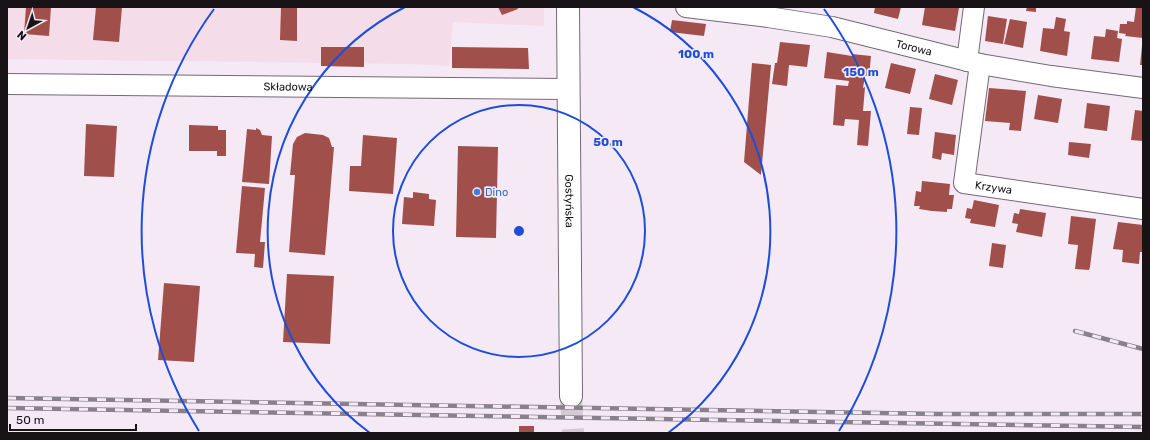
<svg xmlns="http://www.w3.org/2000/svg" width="1150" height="440" font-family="Rubik,sans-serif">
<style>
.industrial{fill:#f4dce8}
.building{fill:#a04f4b}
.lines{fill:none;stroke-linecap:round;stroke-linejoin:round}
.secondary-tunnel{stroke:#d4c9d5;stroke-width:22;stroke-dasharray:22 11;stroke-linecap:butt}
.minor-casing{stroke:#746975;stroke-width:22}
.secondary-casing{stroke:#746975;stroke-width:24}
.minor{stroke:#fff;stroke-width:20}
.secondary{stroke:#fff;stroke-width:22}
.rail-casing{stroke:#89818a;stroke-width:4.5}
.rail{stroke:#f5e9f6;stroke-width:3;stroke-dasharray:9;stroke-linecap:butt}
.ring{fill:none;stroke:#1d4ed8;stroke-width:2}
.shop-dot{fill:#3f7fe0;stroke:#f5e9f6;stroke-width:1.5}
.labels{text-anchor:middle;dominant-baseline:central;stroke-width:3.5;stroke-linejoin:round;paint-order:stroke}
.street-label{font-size:11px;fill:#171317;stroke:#f5e9f6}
.shop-label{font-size:11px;fill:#366cbe;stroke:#f5e9f6;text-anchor:start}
.centre{fill:#1d4ed8;stroke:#f5e9f6;stroke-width:2}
.ring-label{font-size:12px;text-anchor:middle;font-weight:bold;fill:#1d4ed8;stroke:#f5e9f6;stroke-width:3.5;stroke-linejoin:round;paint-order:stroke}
</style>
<rect width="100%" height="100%" fill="#f5e9f6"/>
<path class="industrial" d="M7 7H544V26L453 22 449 66 407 64 7 59Z"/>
<g class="building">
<path d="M26 7H51L49 36 24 34Z"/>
<path d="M96 7H122L119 42 93 40Z"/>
<path d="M281 7H297V41L280 40Z"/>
<path d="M498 7H517L518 9 502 15Z"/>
<path d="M875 7H901L898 19 874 13Z"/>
<path d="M925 7H952L959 8 955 31 922 25Z"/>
<path d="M1027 7H1036V12L1026 11Z"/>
<path d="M1136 7 1143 8V38L1125 36 1126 34 1119 33 1120 24H1127V21L1134 22Z"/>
<path d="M988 16 1007 19 1003 44 985 41Z"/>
<path d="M1056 17 1066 19 1064 31 1070 32 1067 56 1040 51 1043 28 1054 29Z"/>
<path d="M1010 19 1027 22 1023 48 1004 44Z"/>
<path d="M672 20 706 24 704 36 670 32Z"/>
<path d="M1106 29 1118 31 1117 38 1122 39 1119 62 1091 59 1094 36 1105 37Z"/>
<path d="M780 42 810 45 807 67 789 65 787 86 772 84 775 63H777Z"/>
<path d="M1142 46H1143V65H1140Z"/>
<path d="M321 47H364V67L321 66Z"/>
<path d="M452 47 528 48 529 69 452 68Z"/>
<path d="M827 52 852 56V54L871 56 869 76H865L863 88 865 87 863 111H871L868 146 857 145 859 120 845 119 844 126 833 125 836 85 848 86 849 81 824 78Z"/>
<path d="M752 63 771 65 761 175 744 162Z"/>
<path d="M891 63 916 69 910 94 885 88Z"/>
<path d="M935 74 958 80 952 105 929 99Z"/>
<path d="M989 88 1026 91 1021 131 1009 130 1010 123 985 121Z"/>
<path d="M1038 95 1062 99 1058 123 1034 119Z"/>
<path d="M1087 103 1110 106 1107 131 1084 128Z"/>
<path d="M910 107 922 108 919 135 907 134Z"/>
<path d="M1135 110 1143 111V141L1131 140Z"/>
<path d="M86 124 117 126 114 177 84 176Z"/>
<path d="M189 125 218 126V130H226V156H217V151H189Z"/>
<path d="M256 128 260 130 262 135 272 136 269 184 242 182 247 129 256 130Z"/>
<path d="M935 132 956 135 954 155 942 153 941 160 932 158Z"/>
<path d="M305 133 323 135 329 138 332 147H334L325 255 289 252 295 175H290L293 144 297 137Z"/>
<path d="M363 135 397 138 393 194 349 191 350 166H361Z"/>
<path d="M1069 142 1091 144 1089 158 1068 155Z"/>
<path d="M458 146 498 147 496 238 456 237Z"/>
<path d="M922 181 950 184 949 195H954L952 209H947V212L932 211 919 209 920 206H914L916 191 921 192Z"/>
<path d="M242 186 265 188 260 242H265L263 268 254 267 255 254 236 253Z"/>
<path d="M413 192 429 194V199L436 200 434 226 402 224 404 197 413 198Z"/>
<path d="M974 200 999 205 995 227 970 223 971 219 965 218 967 208 972 209Z"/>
<path d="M1020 209 1046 213 1042 237 1016 232 1018 224 1012 223 1014 213 1019 214Z"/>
<path d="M1071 216 1096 219 1090 267 1089 270 1075 269 1078 245 1068 244Z"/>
<path d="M1118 222 1143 225V252H1140L1139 264 1122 262 1123 250 1113 249Z"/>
<path d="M992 243 1006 245 1003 268 989 266Z"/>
<path d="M287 274 334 276 330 344 283 342Z"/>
<path d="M164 283 200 286 194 362 158 360Z"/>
<rect x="519" y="426" width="15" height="7"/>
</g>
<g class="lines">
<path class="secondary-tunnel" d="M571 396 573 433"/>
<g class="minor-casing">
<g id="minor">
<path id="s1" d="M686 7 768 17 832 27 980 64 1051 76 1143 88"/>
<path d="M967 61 974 7"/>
<path id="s2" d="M980 64 964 183 1143 209"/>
<path id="s3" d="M7 84 568 89"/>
</g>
</g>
<g class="secondary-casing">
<g id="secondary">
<path id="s4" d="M568 7 571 396"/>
</g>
</g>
<use href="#minor" class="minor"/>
<use href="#secondary" class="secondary"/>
<g class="rail-casing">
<g id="rail">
<path d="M1075 331 1143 349"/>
<path d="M7 398 937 414H1143"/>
<path d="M7 408 1143 427"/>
</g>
</g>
<use href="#rail" class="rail"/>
</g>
<g class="ring">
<circle cx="519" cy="231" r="126"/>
<path d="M370 433A251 251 0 0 1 405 7M633 7A251 251 0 0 1 668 433"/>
<path d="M199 431A377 377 0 0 1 214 9M824 9A377 377 0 0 1 839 431"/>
</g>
<circle class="shop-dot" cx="477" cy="192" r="4"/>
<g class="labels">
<g class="street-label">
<text stroke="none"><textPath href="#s1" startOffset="232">Torowa</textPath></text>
<text stroke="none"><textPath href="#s3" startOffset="281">Składowa</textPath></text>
<text stroke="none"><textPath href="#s2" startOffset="150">Krzywa</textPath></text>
<text stroke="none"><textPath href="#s4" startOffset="194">Gostyńska</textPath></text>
</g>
<g class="shop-label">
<text x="485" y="192">Dino</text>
</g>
</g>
<circle cx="519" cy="231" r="6" class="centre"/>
<g class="ring-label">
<text x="696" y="58">100 m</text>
<text x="861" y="76">150 m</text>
<text x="608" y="146">50 m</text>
</g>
<rect width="1150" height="440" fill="none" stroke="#171317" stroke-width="16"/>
<g transform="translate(28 28) rotate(220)" stroke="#f5e9f6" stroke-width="3" paint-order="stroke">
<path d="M0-3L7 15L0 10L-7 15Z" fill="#171317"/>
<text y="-6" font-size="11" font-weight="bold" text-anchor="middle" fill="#171317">N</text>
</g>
<path d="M10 424v6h126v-6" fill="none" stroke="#171317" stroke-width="2"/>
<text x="16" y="424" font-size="12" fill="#171317" stroke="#f5e9f6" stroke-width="3" paint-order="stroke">50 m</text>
</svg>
